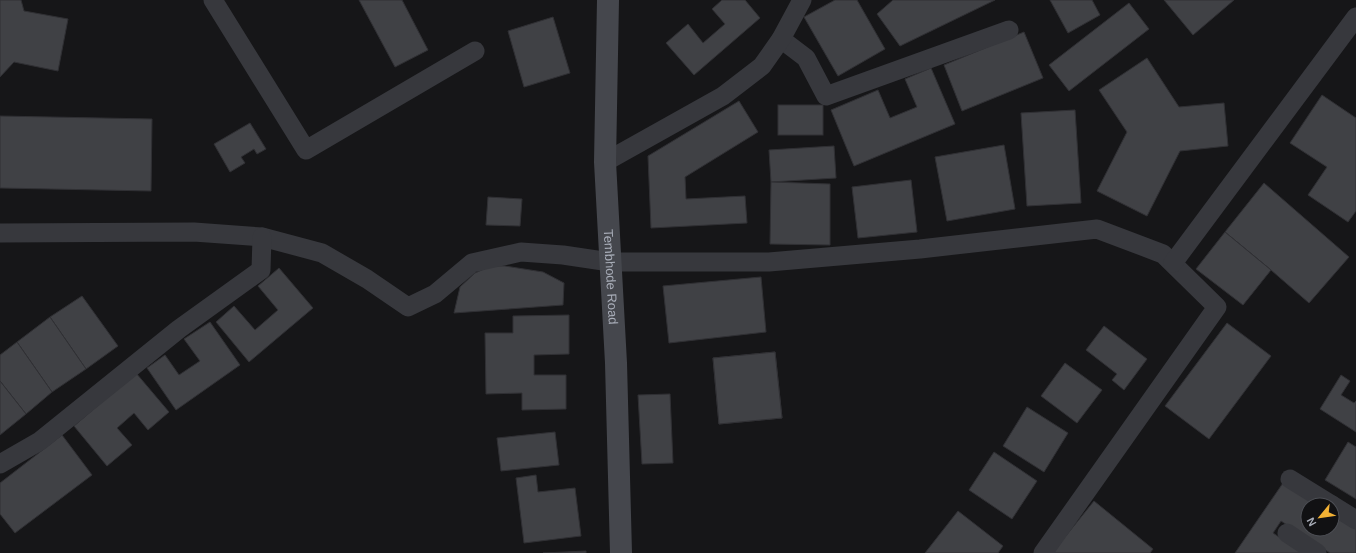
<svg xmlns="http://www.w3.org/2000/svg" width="1356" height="553" font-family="Arial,sans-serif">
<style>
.building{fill:#404145;stroke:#303034}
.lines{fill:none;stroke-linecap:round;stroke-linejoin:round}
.street{stroke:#37383d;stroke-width:19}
.secondary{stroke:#45474d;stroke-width:22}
.labels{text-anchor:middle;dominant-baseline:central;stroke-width:4;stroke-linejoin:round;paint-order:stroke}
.street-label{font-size:13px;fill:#a8adb8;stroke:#111113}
</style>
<rect width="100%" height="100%" fill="#161618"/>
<g class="building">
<path d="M0 0H21L24 11 68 19 58 71 14 62 0 77Z"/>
<path d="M359 0H402L428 50 395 67Z"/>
<path d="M722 0H745L760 18 694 75 666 43 688 24 703 43 725 24 712 9Z"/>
<path d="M835 0H857L885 49 838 76 804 17Z"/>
<path d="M893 0H995L900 46 877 14Z"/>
<path d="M1050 0H1092L1100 15 1068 33Z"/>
<path d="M1164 0H1234L1193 35Z"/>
<path d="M1129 3 1149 29 1069 91 1049 65Z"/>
<path d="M553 17 570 73 524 87 508 31Z"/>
<path d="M1024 32 1043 78 962 111 944 65Z"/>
<path d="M1147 58 1179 107 1224 103 1228 146 1180 151 1147 216 1097 191 1127 132 1099 90Z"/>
<path d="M931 68 955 124 854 166 831 110 878 90 890 118 917 107 905 79Z"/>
<path d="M1322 95 1356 118V211L1348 222 1308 195 1327 167 1290 143Z"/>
<path d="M739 101 758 132 685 177 686 199 745 196 747 223 651 228 648 156Z"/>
<rect x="778" y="105" width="45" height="30"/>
<path d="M1075 110 1081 203 1027 206 1021 113Z"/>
<path d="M0 116 152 119 151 191 0 188Z"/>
<path d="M250 123 266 149 257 154 254 149 241 157 245 163 230 172 214 144Z"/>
<path d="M1004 145 1015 209 947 221 935 157Z"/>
<path d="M834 146 836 178 771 182 769 150Z"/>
<path d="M911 180 917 232 858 238 852 187Z"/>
<path d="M771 182 830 184V245L770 244Z"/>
<path d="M1264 183 1349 257 1309 303 1271 270 1225 232Z"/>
<path d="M488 197 522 199 520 226 486 225Z"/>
<path d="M1225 232 1271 270 1243 305 1196 269Z"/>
<path d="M491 266H505L543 272 564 283 563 305 454 313 460 287 475 273Z"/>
<path d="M279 268 313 308 249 362 216 322 234 306 255 330 278 310 258 286Z"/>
<path d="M761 277 766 332 669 343 663 286Z"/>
<path d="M82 296 118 346 86 369 50 317Z"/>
<path d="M569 315V354L534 355V375H566V409L522 410V393L486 394 485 333H513V316Z"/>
<path d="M50 317 86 369 52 392 17 342Z"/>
<path d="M210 322 240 365 176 410 147 368 165 355 179 375 200 361 184 339Z"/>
<path d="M1227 323 1271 356 1209 439 1165 406Z"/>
<path d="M1104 326 1147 359 1124 390 1112 380 1117 374 1086 350Z"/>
<path d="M17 342 52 392 26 414 0 381V355Z"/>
<path d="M775 352 782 418 719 424 713 358Z"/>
<path d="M775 352 782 418 719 424 713 358Z"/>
<path d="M1065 363 1102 390 1077 423 1041 396Z"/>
<path d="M136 373 169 412 148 430 134 413 117 428 132 445 107 466 74 426Z"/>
<path d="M1341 375 1350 381 1341 395 1354 403 1356 401V432L1320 409Z"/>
<path d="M0 381 26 414 0 435Z"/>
<path d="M670 394 673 463 642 464 638 395Z"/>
<path d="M1027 407 1068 433 1044 472 1003 446Z"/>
<path d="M555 432 559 465 501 471 497 438Z"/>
<path d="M62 435 92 475 15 533 0 514V483Z"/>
<path d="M1348 442 1356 447V499L1325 480Z"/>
<path d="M994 452 1037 481 1012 519 969 490Z"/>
<path d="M536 475 538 492 575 488 581 536 524 543 516 478Z"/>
<path d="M1283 483 1319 505H1308V529H1332V513L1356 527V553H1330L1281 521 1273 533 1303 553H1235Z"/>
<path d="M1094 501 1153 549 1150 553H1052Z"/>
<path d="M958 511 1003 546 998 553H925Z"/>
<path d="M586 551V553H543Z"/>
</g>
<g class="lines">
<g class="street">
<path d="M213 0 306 150 475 51"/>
<path d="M781 39 806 58 826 96 1009 30"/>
<path d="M605 162 723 96 762 66 781 39 802 0"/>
<path d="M0 233 194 232 262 237 322 253 367 279 408 307 435 294 472 263 521 252 563 255 610 262H769L920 249 1097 229 1163 254 1217 307 1043 553"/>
<path d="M1173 263 1356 17"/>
<path d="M0 464 40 441 179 329 261 270 262 237"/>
<path d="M1290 479 1332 505"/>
<path d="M1332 505 1356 520"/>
<path d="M1287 533 1317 553"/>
</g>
<path class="secondary" id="s1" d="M608 0 605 162 616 363 621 553"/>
</g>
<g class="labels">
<g class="street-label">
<text stroke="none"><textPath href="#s1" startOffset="277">Tembhode Road</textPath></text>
</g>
</g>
<g transform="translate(1320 517) rotate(241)"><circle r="19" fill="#111113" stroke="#4d4f55"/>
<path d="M0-3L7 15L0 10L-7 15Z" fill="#f2b134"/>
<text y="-6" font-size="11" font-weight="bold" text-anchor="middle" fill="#a8adb8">N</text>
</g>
</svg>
